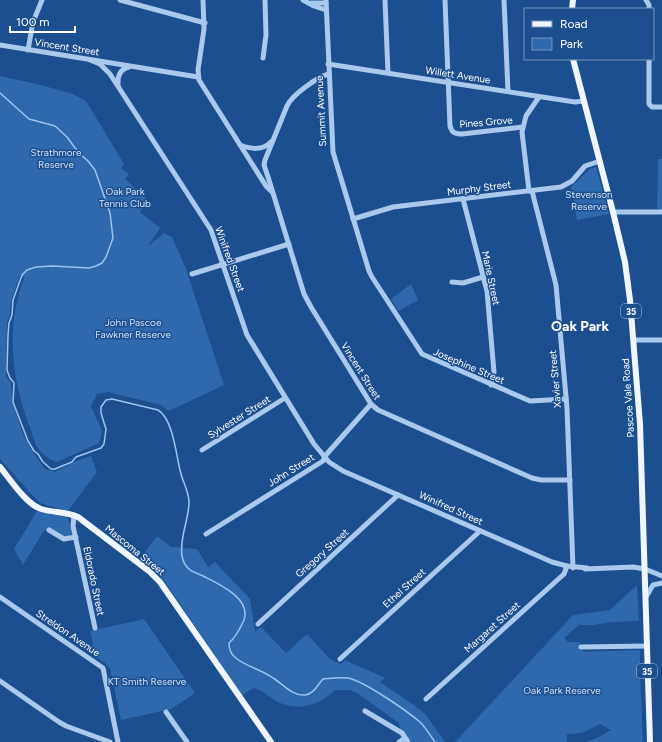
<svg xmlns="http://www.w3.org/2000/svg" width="662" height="742" font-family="Figtree,sans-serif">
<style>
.green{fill:#2e69ad}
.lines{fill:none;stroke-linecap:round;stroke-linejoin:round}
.stream{stroke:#9cc4f0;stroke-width:1.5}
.minor{stroke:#a9c9ee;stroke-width:5}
.major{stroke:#f0f6ff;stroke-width:6}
.labels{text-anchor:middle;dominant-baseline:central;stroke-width:3;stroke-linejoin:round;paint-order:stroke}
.shield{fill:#1b4f8f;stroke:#bbcadd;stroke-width:1}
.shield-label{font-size:9px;font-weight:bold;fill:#fff}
.street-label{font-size:10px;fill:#fff;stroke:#1b4f8f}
.park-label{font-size:10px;fill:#cfe3fa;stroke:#1b4f8f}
.district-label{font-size:14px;font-weight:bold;fill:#fff;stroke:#1b4f8f}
</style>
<rect width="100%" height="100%" fill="#1b4f8f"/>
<g class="green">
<path d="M0 76 41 85 73 94 86 101 124 164 121 168 129 174 125 179 148 200 140 212 160 228 148 246 164 233 172 237 186 269 224 385 169 411 161 405 108 392 97 394 91 406 102 431 99 443 57 462C49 460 40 452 36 445 33 439 32 431 29 425 11 377 6 326 24 278L20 275 11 301 10 315 7 322 6 370V377L11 383 12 402 14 407 23 434 30 448 45 469 55 472 77 461 91 456 97 472 68 511 40 503 32 495 0 459Z"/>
<path d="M658 159H662V212H657Z"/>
<path d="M596 167 609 214 577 220 571 187 590 169Z"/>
<path d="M411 284 418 300 398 311 391 299Z"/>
<path d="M37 511 66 517 69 521 72 534 66 538 49 528 43 532 23 565 14 549Z"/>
<path d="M157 536 171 547 197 549 208 567 215 562 250 599 255 632 261 627 286 653 307 634 330 659 341 664 345 660 385 678 380 682 414 705 425 714 445 742H412L401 731 399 723 357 693 349 690H335C320 705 297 712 278 702 269 697 264 691 254 688L242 695 163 579 140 559Z"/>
<path d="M637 585 639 621 612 622 594 625H579L564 638 568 642H580V649L584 652 640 650V675L643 739 642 742H585L597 738 611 730 600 724 582 733 567 734V742H455L573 615 610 610Z"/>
<path d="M144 619 195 693 171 709 121 720 110 668 105 663 88 652 93 644 90 631Z"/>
</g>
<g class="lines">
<path class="stream" d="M0 93 29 119 55 126 67 137 78 152 88 161 95 170 110 213 113 238 106 257 102 263 96 266 89 268 52 266 36 267 27 270 22 275 13 300 12 315 9 323 8 335 7 370 10 378 14 383 13 402 28 441 34 451 38 454 43 462 51 469H55L62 466 72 462 76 457 101 448 104 444 106 429 101 413V407L106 400 112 399 158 410C173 419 176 454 180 470 182 481 189 491 189 502 189 520 179 538 182 556 183 561 185 566 189 569 193 573 200 574 205 577 221 585 251 599 244 620 240 629 236 637 229 643 229 650 231 655 237 659 248 667 262 670 273 678 283 684 292 696 305 695 314 694 318 684 323 679 332 678 340 677 348 678 364 681 407 711 420 722 426 728 430 735 435 742"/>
<g class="minor">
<path d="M120 0 205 23"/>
<path d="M203 0 204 29 198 70 199 80 266 186 272 192"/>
<path d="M303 0 314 6 326 10"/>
<path d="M326 0 333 152 369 271 372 277 422 354 530 401 566 399"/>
<path d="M385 0 388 73"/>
<path d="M445 0 450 126C452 133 455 134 462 134L523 127"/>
<path d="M504 0 508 91"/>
<path d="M646 0 649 5V9"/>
<path d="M311 3H326"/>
<path d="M0 45 198 77"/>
<path d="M28 50 33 22 42 0"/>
<path d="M263 58 266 35 265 0"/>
<path d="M649 59V104L652 107H662"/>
<path d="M90 60 100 64 110 74 211 230 247 335 314 444 329 462 343 471 552 562 567 566 587 568"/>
<path d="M328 64 575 102 584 101"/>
<path d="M329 74C317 77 292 95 287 106L265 160 264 165 269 180 304 294 311 307 371 404 378 410 532 478 541 480H570"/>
<path d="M118 85C117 77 120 69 129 67"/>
<path d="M240 145C251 149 262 151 271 142"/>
<path d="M529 191 522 132 526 116 539 97"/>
<path d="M532 191 556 285 567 408 573 568"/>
<path d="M463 199 487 291 494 372 491 385"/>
<path d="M613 212H662"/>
<path d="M353 219 393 207 561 187 572 181 585 166 600 161"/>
<path d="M192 274 289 244"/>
<path d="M452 282 463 283 483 277"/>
<path d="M634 340H662"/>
<path d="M202 450 285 398"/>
<path d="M74 515 73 526 95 628"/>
<path d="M49 530 64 539 76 537"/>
<path d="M206 534 323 461 325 456 371 404"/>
<path d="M585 569 633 567 645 569 662 576"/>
<path d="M0 597 103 668 118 742"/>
<path d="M646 597 653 585 662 583"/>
<path d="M258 624 398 495"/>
<path d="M581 647 647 646"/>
<path d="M340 659 480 531"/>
<path d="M0 681 59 722 66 726 110 742"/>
<path d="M426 699 564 574 567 566"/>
<path d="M365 711 402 733 408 742"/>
<path d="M166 712 187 742"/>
<path d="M399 742 405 738"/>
</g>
<g class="major">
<path d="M572 9 573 0"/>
<path d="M573 59 613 212 625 262 630 300 640 424 650 742"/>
<path d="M0 467C10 479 26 504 41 509 54 513 66 511 78 517L149 571 160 582 271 742"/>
</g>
</g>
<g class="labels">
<g class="shield">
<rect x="621" y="304" width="20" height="14" rx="3"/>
<rect x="637" y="664" width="20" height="14" rx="3"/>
</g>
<g class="shield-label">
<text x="631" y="311">35</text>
<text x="647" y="671">35</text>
</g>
<g class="street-label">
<text transform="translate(67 47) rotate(9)">Vincent Street</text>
<text transform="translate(458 75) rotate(9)">Willett Avenue</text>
<text transform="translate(321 111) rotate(-93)">Summit Avenue</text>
<text transform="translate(486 122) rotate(-5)">Pines Grove</text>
<text transform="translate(479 188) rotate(-7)">Murphy Street</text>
<text transform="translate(230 259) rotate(70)">Winifred Street</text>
<text transform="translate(491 278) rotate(78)">Marie Street</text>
<text transform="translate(469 366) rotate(23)">Josephine Street</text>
<text transform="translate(361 371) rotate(58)">Vincent Street</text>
<text transform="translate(555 379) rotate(-95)">Xavier Street</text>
<text transform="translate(628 398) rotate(-94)">Pascoe Vale Road</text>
<text transform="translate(239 417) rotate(-32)">Sylvester Street</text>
<text transform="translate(291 470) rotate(-32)">John Street</text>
<text transform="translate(451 508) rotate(24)">Winifred Street</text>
<text transform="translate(135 550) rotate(39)">Mascoma Street</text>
<text transform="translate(322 553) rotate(-42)">Gregory Street</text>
<text transform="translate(94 581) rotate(78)">Eldorado Street</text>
<text transform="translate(404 588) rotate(-42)">Ethel Street</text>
<text transform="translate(492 627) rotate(-42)">Margaret Street</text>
<text transform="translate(68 633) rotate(34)">Streldon Avenue</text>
</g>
<g class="park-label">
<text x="56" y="152">Strathmore<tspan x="56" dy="12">Reserve</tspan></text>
<text x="125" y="191">Oak Park<tspan x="125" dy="12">Tennis Club</tspan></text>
<text x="589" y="194">Stevenson<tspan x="589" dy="12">Reserve</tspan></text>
<text x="133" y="322">John Pascoe<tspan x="133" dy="12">Fawkner Reserve</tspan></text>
<text x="147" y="681">KT Smith Reserve</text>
<text x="562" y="690">Oak Park Reserve</text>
</g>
<g class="district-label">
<text x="580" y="326">Oak Park</text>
</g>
</g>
<rect x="524" y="8" width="130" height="52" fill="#1b4f8f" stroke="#7695bc"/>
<rect x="532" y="21" width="20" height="6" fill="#f0f6ff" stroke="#7695bc"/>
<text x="560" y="28" font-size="12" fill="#ffffff">Road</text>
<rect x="532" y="38" width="20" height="12" fill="#2e69ad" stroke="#7695bc"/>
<text x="560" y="48" font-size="12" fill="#ffffff">Park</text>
<path d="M10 26v6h65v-6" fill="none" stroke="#ffffff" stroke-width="2"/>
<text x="16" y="26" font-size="12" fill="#ffffff" stroke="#1b4f8f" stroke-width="3" paint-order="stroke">100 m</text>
</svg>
